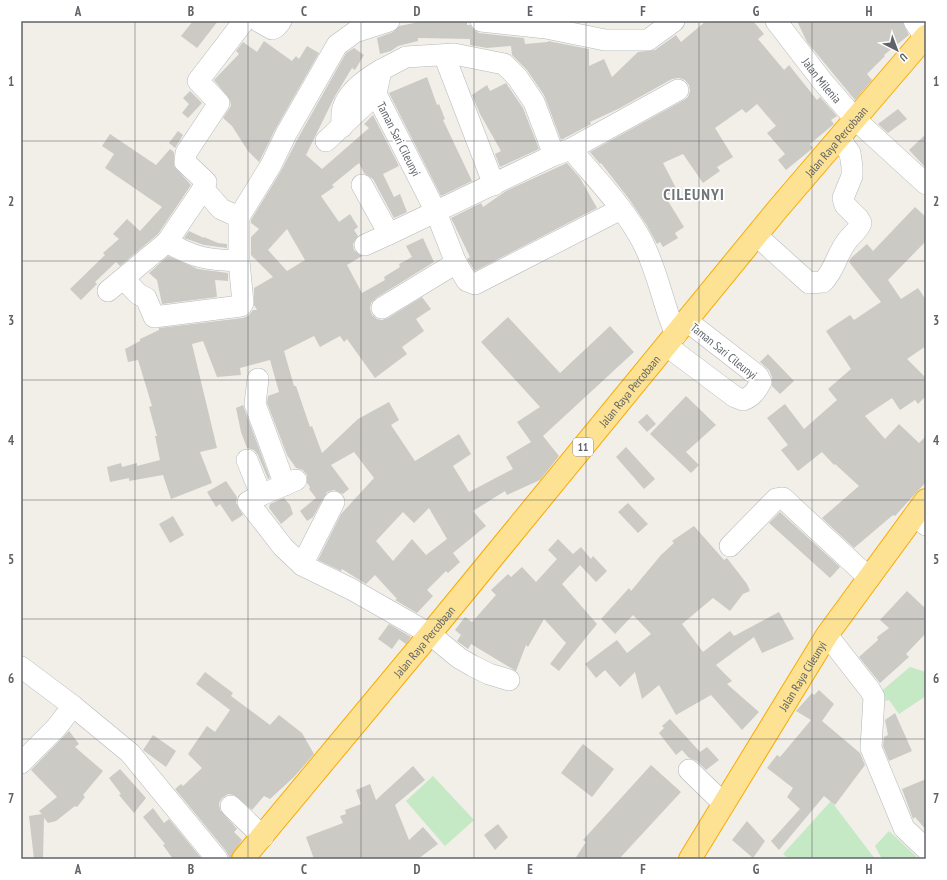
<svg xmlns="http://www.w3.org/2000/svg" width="947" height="880" font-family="'PT Sans Narrow',sans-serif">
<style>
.green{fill:#c5e8c5}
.building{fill:#cccac5;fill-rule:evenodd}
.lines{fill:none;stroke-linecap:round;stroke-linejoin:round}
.minor-casing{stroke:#b5b8bc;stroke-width:22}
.highway-casing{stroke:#f9ab00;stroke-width:24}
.minor{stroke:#fff;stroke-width:21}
.highway{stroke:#fde293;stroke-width:22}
.grid{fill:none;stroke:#5f6368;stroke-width:1;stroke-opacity:0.55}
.labels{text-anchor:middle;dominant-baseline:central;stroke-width:3.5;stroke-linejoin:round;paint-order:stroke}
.shield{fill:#fff;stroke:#8f9295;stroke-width:1}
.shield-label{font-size:11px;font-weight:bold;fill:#5f6368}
.street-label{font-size:12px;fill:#5f6368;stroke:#fff}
.district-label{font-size:16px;font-weight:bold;letter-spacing:1px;fill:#70757a;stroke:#fff}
.neatline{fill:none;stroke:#5f6368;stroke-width:1.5}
.grid-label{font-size:13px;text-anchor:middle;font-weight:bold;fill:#5f6368}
</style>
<rect width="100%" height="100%" fill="#f1efe8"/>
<g class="green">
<path d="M910 667 926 672V696L899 714 889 700 880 702 878 694Z"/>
<path d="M433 776 474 820 445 846 406 801Z"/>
<path d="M831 801 875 859H789L783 854Z"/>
<path d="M889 831 919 859H882L875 846Z"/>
</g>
<g class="building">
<path d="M193 21H218L197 48 181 36Z"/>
<path d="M424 21 467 22V25H470L474 30 479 33 524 38 525 44 548 42V41L589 49V66L604 59 612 77 638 52 655 50 676 35 681 42 706 21H753L764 34 758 39 784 70 789 65 817 100 820 97 837 116 831 120 834 124 810 144 813 148 786 170 778 160 785 154 767 133 776 126 757 104 746 113 742 109 715 128 733 157 717 167 720 171 703 183 683 154 663 163 677 190 665 196 684 227 675 233 678 238 663 247 660 242 657 244 646 224 629 199 601 163 600 164 590 152 684 100 688 97 690 91 689 85 685 80 679 78 672 79 620 108 590 122 591 124 561 140 544 95 527 70 512 55 511 46 487 48 470 45V39L418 38V41L398 46 391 51 380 54 377 38 393 32 399 26Z"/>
<path d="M797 21H902L909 35 884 55 885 56 867 74 872 80 855 100 807 42Z"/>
<path d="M264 41 292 61 296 56 299 59 307 46 319 53 276 128 259 162 248 151 232 126 223 118 231 106 230 100 214 80 239 54 236 51 243 42 257 52Z"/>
<path d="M354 48 364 55 355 70 352 68 335 96 306 155 322 169 369 128 364 124 373 115 399 166 383 174 394 197 400 194 407 212 394 218 373 179 364 173 359 163 332 185 334 187 321 196 339 222 350 214 358 227 354 230 358 236 353 244 354 250 362 256 347 265 362 293 385 280 384 277 400 267 399 264 412 257 406 246 423 238 434 262 376 298 371 303 370 309 372 315 377 319 382 320 388 318 422 297 431 309 416 319 424 331 402 347 407 354 375 378 347 339 344 342 340 336 320 347 314 336 284 351 294 386H296L310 427 312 426 322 453 358 419 389 402 399 420 391 425 415 461 459 434 471 454 453 466 469 492 513 469 506 457 531 442 517 422 540 407 481 342 508 317 560 373 610 326 634 352 543 436 559 456 540 480 507 495 505 491 473 511 486 526 453 553 460 562 448 573 446 571 427 590 433 596 417 613 395 600 397 599 375 575 366 584 342 569 341 571 318 560 341 514 374 478 354 452 331 465 349 489 343 494 334 490 327 492 313 517 307 521 300 511 316 498 309 489 310 487 307 483V475L303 470 296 468 287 455 267 403 268 396 279 392 270 360 240 368 241 375 217 377 203 341 192 344 217 448 200 452 212 483 171 499 163 475 129 481V478L110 482 107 467 121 463 122 467 137 463V466L160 460 155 436H157L149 407 152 406 138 360 128 362 125 349 140 341V339L159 330V328L243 318 248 316 253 310H257L254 305V288L273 277 251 255V237L259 229 251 223V220L281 171 297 140 346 53ZM287 229 305 260 287 271 268 250ZM429 508 447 539 426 555 412 539 393 561 376 541 403 512 414 523Z"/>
<path d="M427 77 437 105 439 104 445 119 443 120 472 181 441 196 389 93Z"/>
<path d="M506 83 523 108 539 149 500 167 495 154 501 151 480 114 472 95 487 85 490 91Z"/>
<path d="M190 91 202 103 188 118 182 113 189 104 183 98Z"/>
<path d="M898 109 907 119 888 133 878 124Z"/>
<path d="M178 131 183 135 175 148 169 143Z"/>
<path d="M110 134 156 165 170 149 174 152V166L191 185 158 234 120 266 116 262 95 282 97 284 81 300 70 289 105 255 103 253 119 239 113 234 127 219 140 231 162 207 105 168 114 154 102 146Z"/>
<path d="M926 134V168L909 150Z"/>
<path d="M567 163 580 178 597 208 475 271 467 259 470 257 451 218 481 203 483 207 506 191Z"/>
<path d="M915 207 926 217V241L888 280 901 299 918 288 926 300V346L907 359 926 378V396L918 404 915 400 900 410 892 398 865 416 885 439 899 424 919 443 926 436V482L895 516 893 515 854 548 822 518 859 486 835 464 834 465 822 452 798 471 781 450 788 445 767 418 785 404 804 429 837 400 828 389 851 369 826 331 850 315 854 320 881 302 849 262 851 258 867 244 873 251Z"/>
<path d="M189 231 204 238V237L218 243 227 244V248L204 245 184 238Z"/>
<path d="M168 256 198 269 228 273V281L215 280 217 297 162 304 157 280 149 273Z"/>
<path d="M768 354 794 381 780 394 772 386V377L769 370 760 362Z"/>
<path d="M686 396 716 425 686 452 699 465 691 473 650 434Z"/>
<path d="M243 405 270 478 268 479 258 455 254 450 247 448 241 432 236 408Z"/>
<path d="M647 414 656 424 647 432 638 422Z"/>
<path d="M626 447 655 479 644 489 616 457Z"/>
<path d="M226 481 237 497 236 503 243 515 232 522 220 504 216 507 207 492Z"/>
<path d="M284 498 290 505 293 514 281 524 269 508 270 504Z"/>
<path d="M628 503 648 524 638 533 618 512Z"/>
<path d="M780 512 840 567 830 578 769 523Z"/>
<path d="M173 516 184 535 170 543 159 524Z"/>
<path d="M694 526 724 560 727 558 747 584 750 591 743 594 730 611 713 598 682 624 703 652 730 631 734 636 779 612 794 639 762 653 754 637 716 665 732 681 727 684 759 712 742 730 711 695 676 715 659 685 642 699 635 672 620 687 605 670 596 678 585 664 617 640 627 653 651 634 633 615 615 634 601 619 629 588 631 591 661 555 674 543 672 541Z"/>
<path d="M558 539 573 554 581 547 591 559 593 556 607 571 596 582 580 565 562 584 597 624 559 671 550 664 566 643 544 619 528 647 526 645 516 671 471 644 468 649 457 641 461 635 455 630 465 617 472 622 496 595 491 590 508 574 511 577 522 567 536 582 557 559 548 550Z"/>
<path d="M907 591 926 609V633L906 654 909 657 880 683 859 657 878 640 877 637 889 628 880 620Z"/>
<path d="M389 624 411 637 406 644 399 639 392 649 378 639Z"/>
<path d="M205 672 233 693 231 696 270 725 279 715 302 733 314 754 294 777 270 799 264 796 252 810 234 795 228 794 222 798 219 803 220 810 237 829 234 832 242 840 230 859 226 851 175 789 181 784 183 786 202 768 188 754 207 726 215 732 230 710 196 684Z"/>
<path d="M819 690 834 704 822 721 860 753 865 765 835 805 824 796 779 850 771 841 800 809 787 797 793 788 767 768 777 755 780 757 811 720 796 711 812 693 814 695Z"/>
<path d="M895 713 912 751 889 761 883 746 884 737 888 735 885 720Z"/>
<path d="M670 719 700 752 707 747 719 760 706 770 697 761 689 758 682 750 676 755 659 733 664 728 662 726Z"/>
<path d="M69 731 79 744 75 747 103 771 83 795 85 797 77 807 75 806 56 821 48 823 44 818 43 859H34L29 816 42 814 39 811 57 797 31 770Z"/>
<path d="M153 735 176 751 166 767 143 750Z"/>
<path d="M583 744 614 769 592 797 561 773Z"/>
<path d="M651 765 681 792 619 859H575L586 842 583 840Z"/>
<path d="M413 766 425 780 395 805 409 840 423 827 438 844 418 859H314L306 837 343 823 340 816 346 814 345 810 361 804 356 790 370 784 376 800Z"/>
<path d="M120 769 146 798 134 813 119 795 121 794 109 778Z"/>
<path d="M926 779V830L915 817 913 819 902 789Z"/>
<path d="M153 808 164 823 169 819 201 858 173 859 163 845 165 844 143 817Z"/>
<path d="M747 821 765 841 753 858 732 840Z"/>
<path d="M498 824 508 837 495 850 484 835Z"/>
</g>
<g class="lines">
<g class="minor-casing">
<g id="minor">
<path d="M258 21 272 29 276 27 281 21"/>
<path d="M481 21 546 28 605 40H648L674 21"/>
<path id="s1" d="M776 21 823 82 856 120 926 184"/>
<path d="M914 21 925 37"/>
<path d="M444 55 494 185"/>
<path d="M342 127C342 121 341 113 343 108 348 91 367 78 381 70"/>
<path d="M326 141 376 94"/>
<path d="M571 149 678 90"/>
<path d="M362 185 389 234 554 155"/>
<path d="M202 190 207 193 221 209 239 217 271 165 286 134 337 45 355 32 389 21"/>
<path d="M621 209 475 284 467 281 456 263 436 212 376 94 381 70 406 57 454 54 504 64 517 77 534 102 554 155 571 149C596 179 625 208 643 243 658 272 663 305 676 335"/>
<path d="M757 236 809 283 823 282C836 268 836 255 847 241 851 235 858 231 861 223L858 218 845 205 843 198 852 176V167L850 153 839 138"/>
<path d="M365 245 389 234"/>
<path d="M239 261C208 260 194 258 167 242L205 186 206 182 185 162 186 153 219 103 198 81 244 21"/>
<path d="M124 279 138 294 146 298 154 317 241 306 243 303 239 261V217"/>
<path d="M108 291 167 242"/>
<path d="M382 308 456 263"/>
<path d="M667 346 735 397 743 400C752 397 756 391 761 382L758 376 687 321"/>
<path d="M258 379 255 404 285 485"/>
<path d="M247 460 261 495"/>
<path d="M296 480 261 495 248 502 283 547 302 565 351 589 430 634 459 658 473 666 489 674 509 680"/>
<path d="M915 514 926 525"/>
<path d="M730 546 776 499 783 498 868 577"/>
<path d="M302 565 334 502"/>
<path d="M827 635 870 690 874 697 871 748 904 828 926 849"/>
<path d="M21 667 73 706"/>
<path d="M21 763 56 728 73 706 130 753 217 859"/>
<path d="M689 770 724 804"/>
<path d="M231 806 263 837"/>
</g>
</g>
<g class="highway-casing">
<g id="highway">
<path id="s2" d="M243 859 430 634 777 210 926 36"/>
<path id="s3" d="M690 859 827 635 926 500"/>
</g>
</g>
<use href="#minor" class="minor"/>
<use href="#highway" class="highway"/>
</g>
<path class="grid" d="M135 21V859M248 21V859M361 21V859M474 21V859M586 21V859M699 21V859M812 21V859M21 141H926M21 261H926M21 380H926M21 500H926M21 619H926M21 739H926"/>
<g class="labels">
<rect class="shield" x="573" y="438" width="20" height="18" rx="3"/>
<g class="shield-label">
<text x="583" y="447">11</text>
</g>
<g class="street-label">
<text stroke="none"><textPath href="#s1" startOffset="75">Jalan Milenia</textPath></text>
<text transform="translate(399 139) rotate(63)">Taman Sari Cileunyi</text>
<text stroke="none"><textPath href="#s2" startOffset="931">Jalan Raya Percobaan</textPath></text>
<text transform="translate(724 351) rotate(39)">Taman Sari Cileunyi</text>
<text stroke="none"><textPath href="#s2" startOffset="607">Jalan Raya Percobaan</textPath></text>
<text stroke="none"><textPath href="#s2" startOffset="283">Jalan Raya Percobaan</textPath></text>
<text stroke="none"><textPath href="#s3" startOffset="215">Jalan Raya Cileunyi</textPath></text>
</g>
<g class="district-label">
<text x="694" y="194">CILEUNYI</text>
</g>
</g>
<rect width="947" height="880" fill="none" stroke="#ffffff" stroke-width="44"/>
<g transform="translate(897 50) rotate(138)" stroke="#ffffff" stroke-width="3" paint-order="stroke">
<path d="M0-3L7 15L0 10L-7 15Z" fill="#5f6368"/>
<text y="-6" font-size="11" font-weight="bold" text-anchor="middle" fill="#5f6368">U</text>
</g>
<rect x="22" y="22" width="903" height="836" class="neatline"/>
<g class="grid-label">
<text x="78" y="16">A</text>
<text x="191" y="16">B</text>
<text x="304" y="16">C</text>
<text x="417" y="16">D</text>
<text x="530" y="16">E</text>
<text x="643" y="16">F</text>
<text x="756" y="16">G</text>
<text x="869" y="16">H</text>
<text x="11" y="86">1</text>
<text x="936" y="86">1</text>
<text x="11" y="206">2</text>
<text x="936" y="206">2</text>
<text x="11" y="325">3</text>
<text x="936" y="325">3</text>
<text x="11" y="445">4</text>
<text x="936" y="445">4</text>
<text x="11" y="564">5</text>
<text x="936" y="564">5</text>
<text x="11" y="683">6</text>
<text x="936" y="683">6</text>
<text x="11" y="803">7</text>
<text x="936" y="803">7</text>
<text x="78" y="874">A</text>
<text x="191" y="874">B</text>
<text x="304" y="874">C</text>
<text x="417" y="874">D</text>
<text x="530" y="874">E</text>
<text x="643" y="874">F</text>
<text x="756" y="874">G</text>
<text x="869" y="874">H</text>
</g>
</svg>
